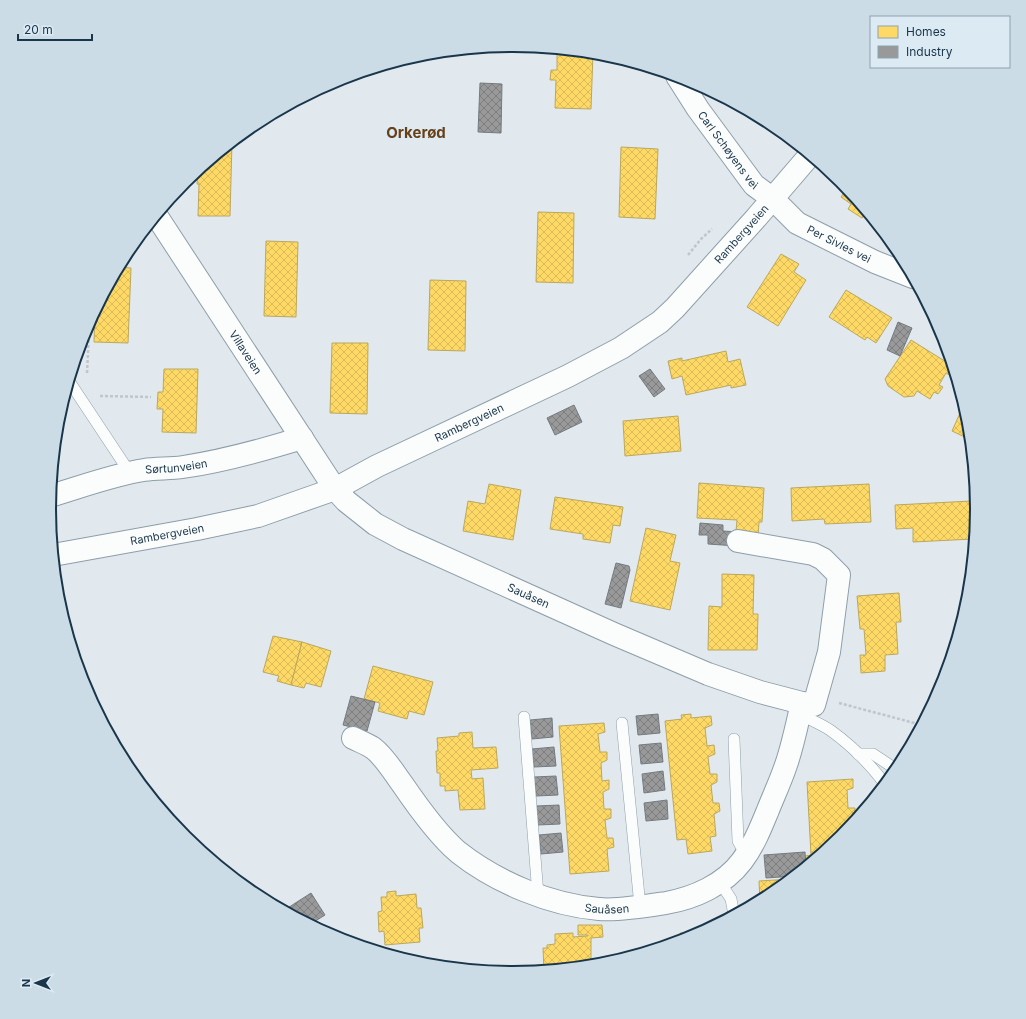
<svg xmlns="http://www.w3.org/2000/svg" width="1026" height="1019" font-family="Inter,sans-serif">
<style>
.homes{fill:url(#homes-cross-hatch);stroke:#baa85e}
.industry{fill:url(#industry-cross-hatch);stroke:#737b82}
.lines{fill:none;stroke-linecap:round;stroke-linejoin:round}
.service-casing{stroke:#8d9ea9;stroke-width:12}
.minor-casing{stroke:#8d9ea9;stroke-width:24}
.path{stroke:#c0c6cb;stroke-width:2.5;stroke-dasharray:3 2;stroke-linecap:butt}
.service{stroke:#fbfcfc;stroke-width:11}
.minor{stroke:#fbfcfc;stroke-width:22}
.labels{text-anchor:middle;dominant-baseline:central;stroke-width:4;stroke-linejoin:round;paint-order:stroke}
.street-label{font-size:11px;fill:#19364b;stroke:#dceaf4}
.district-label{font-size:15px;font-weight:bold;fill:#693f16;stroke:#dceaf4}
.rim{fill:none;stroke:#19364b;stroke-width:2}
</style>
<defs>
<pattern id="homes-cross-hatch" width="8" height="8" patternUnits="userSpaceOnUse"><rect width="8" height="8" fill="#ffd966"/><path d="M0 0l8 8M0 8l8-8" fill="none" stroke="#dabb5a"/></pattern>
<pattern id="industry-cross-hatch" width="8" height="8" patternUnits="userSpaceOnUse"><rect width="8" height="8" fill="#999"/><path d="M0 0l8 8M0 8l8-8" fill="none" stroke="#7c7e7f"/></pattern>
</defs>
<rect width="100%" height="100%" fill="#e2e9ee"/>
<g class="homes">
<path d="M557 49 593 53 591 109 555 108 556 80H550L551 70H557Z"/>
<path d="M748 111 757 116H748Z"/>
<path d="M232 142 230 216H198L199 184H197L198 172H199V169Z"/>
<path d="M621 147 658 149 655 219 619 217Z"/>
<path d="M847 188 869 215 865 212 862 218 848 209 851 204 841 197Z"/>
<path d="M538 212 574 213 573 283 536 282Z"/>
<path d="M266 241 298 242 296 317 264 316Z"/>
<path d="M781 254 799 264 794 272 806 280 778 326 747 307Z"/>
<path d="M118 267 131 268 128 343 94 342 95 311Z"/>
<path d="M430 280 466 281 465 351 428 350Z"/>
<path d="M846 290 892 318 876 343 867 337 865 340 829 317Z"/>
<path d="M911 340 951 365 950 366 953 368 954 371 951 376 946 373 939 385 943 387 938 394 934 392 930 399 917 391 914 396 904 397 888 386 885 379Z"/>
<path d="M332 343H368L367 414 330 413Z"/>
<path d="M726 351 728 362 740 359 746 385 731 388V385L686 395 682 376 672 379 668 361 682 358V361Z"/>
<path d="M164 369H198L196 433 162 432 163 409H157L158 392H163Z"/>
<path d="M964 404 969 419 971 440 952 431Z"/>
<path d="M678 416 681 451 625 456 623 421Z"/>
<path d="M699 483 764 488 762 522H759L758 537 736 531 737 520 697 518Z"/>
<path d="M489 484 521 490 513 540 463 531 468 501 485 504Z"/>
<path d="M869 484 871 522 825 524 824 519 792 521 791 488Z"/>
<path d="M555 497 623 507 620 526 613 525 610 543 583 539V534L550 529Z"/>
<path d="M971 501 973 539 913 542V528L896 529 895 505Z"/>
<path d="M646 528 676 535 670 561 680 563 670 610 630 601Z"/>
<path d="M722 574 754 575 753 614H758L757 650H708L709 606 722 607Z"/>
<path d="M899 593 901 622H896L898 654 885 655V671L861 673 860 655H866L864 629H860L857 596Z"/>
<path d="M273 636 302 642 291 685 277 681 279 676 263 672Z"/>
<path d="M302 642 331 651 321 687 306 683 304 688 291 685Z"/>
<path d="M373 666 433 682 424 715 409 711 407 719 378 711 380 703 364 699Z"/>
<path d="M691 714V718L711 716 712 725 705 728 707 746 714 745 715 754 708 757 710 774H717V782L711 785 713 803H719L720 811 714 814 716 836 710 837 712 851 688 854 686 839 677 840 665 721 682 719 681 715Z"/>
<path d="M604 723 605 732 598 734 600 752H607V760L601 763 602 781 609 780V789L603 792 604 809H611V818L605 820 607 838H613L614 847 607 849 609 871 570 874 559 726Z"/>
<path d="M472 732 473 748 496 747 498 768 471 770 472 779 483 778 485 809 460 810 458 790 445 791V786H440V773H437L436 751H438L437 738 459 736V733Z"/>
<path d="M853 779V788L847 790 848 808H855V817L849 819V828L841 838 806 867 805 856 811 855 807 782Z"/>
<path d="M792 879 771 896 760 902 759 881Z"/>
<path d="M396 891V896L416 894 417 908H421L423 928H419L420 942 385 945 384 931 379 932 378 912 382 911 381 897H387V892Z"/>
<path d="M578 925H602L603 937 591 938V966L544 971 543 948H547V945L555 944V934L573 933V937L588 936V935H578Z"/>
<path d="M705 931 691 939 681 942 680 933Z"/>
</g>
<g class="industry">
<path d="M480 83 502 84 501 133 478 132Z"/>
<path d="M898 322 912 328 900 356 887 350Z"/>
<path d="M940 328 942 332 944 338 937 335Z"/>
<path d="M650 369 665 389 654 397 639 376Z"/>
<path d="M574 405 582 422 555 435 547 418Z"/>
<path d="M700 523 723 525V531L738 532 737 546 708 544V535H699Z"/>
<path d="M616 563 629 566 630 570 621 608 605 604Z"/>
<path d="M970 585 969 598 963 593Z"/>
<path d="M942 687 930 709 927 707Z"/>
<path d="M351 696 375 702 367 731 343 725Z"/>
<path d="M658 714 660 733 638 735 636 716Z"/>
<path d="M552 718 553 737 532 739 530 720Z"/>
<path d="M661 743 663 762 641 764 639 745Z"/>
<path d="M554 747 556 766 534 767 532 749Z"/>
<path d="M663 771 665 790 644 793 642 774Z"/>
<path d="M556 776 558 795 536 796 534 777Z"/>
<path d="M667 800 668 819 646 821 644 803Z"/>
<path d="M559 805 560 824 538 825 536 806Z"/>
<path d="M561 833 563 852 541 854 539 835Z"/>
<path d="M805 852 806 867 795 876 766 878 764 855Z"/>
<path d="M311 893 325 915 309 925 283 911Z"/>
</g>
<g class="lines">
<g class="service-casing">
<g id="service">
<path d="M69 381 130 473"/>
<path d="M799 714C809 719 821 724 830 730 851 745 870 764 885 784"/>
<path d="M524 717 538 895"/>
<path d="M622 723 640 906"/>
<path d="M734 739 738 841 746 855"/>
<path d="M858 754H873L897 770"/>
<path d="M720 882 731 899 734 915"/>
</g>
</g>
<g class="minor-casing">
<g id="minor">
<path id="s1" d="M677 76 698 109 754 185 773 199 797 223 875 262 913 277"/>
<path id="s2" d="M156 215 335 489 346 501 375 524 403 539 614 634 708 674 760 692 802 703"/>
<path id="s3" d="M50 496C81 487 112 475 144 470 157 468 170 469 183 467 224 461 263 450 302 438"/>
<path id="s4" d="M53 555 197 529 258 516 335 489 377 466 568 376 621 348 660 322 675 308 756 218 810 155"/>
<path id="s5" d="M353 738C359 741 367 744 373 748 385 757 394 773 403 785 418 807 437 834 458 852 496 882 550 905 599 909 617 911 647 906 666 903 694 898 724 885 742 861 754 845 761 827 768 810 774 795 781 780 786 765 793 745 797 724 802 703L814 705 829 652 839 575 823 559 813 554 738 541"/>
</g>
</g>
<g class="path">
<path d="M688 255 701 239 712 229"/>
<path d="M87 373 89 331"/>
<path d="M100 396 151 397"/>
<path d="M839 703 922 725"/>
</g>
<use href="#service" class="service"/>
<use href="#minor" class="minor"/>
</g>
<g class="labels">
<g class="street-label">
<text stroke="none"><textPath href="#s1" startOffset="90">Carl Schøyens vei</textPath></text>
<text stroke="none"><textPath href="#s4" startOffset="776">Rambergveien</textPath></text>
<text stroke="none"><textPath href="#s1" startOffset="238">Per Sivles vei</textPath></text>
<text stroke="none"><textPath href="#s2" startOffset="164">Villaveien</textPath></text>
<text stroke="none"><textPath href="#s4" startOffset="440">Rambergveien</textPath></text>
<text stroke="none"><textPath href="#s3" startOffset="130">Sørtunveien</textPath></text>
<text stroke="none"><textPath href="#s4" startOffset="116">Rambergveien</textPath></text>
<text stroke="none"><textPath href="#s2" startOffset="550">Sauåsen</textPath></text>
<text stroke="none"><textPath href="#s5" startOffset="319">Sauåsen</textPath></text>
</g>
<g class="district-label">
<text x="416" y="132">Orkerød</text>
</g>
</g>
<path d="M0 0H1026V1019H0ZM56 509a457 457 0 1 1 914 0a457 457 0 1 1-914 0Z" fill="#ccdce6" fill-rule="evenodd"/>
<path class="rim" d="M56 509a457 457 0 1 1 914 0a457 457 0 1 1-914 0Z"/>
<rect x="870" y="16" width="140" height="52" fill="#dceaf4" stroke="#8ea2b0"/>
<rect x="878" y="26" width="20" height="12" fill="#ffd966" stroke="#8ea2b0"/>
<text x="906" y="36" font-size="12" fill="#19364b">Homes</text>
<rect x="878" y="46" width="20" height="12" fill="#999999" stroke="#8ea2b0"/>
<text x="906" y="56" font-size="12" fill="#19364b">Industry</text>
<g transform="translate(36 983) rotate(270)" stroke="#dceaf4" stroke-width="3" paint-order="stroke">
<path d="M0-3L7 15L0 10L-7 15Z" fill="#19364b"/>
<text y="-6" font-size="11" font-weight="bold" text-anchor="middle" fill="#19364b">N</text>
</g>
<path d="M18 34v6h74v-6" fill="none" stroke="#19364b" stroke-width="2"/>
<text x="24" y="34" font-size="12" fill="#19364b" stroke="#dceaf4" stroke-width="3" paint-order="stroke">20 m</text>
</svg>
